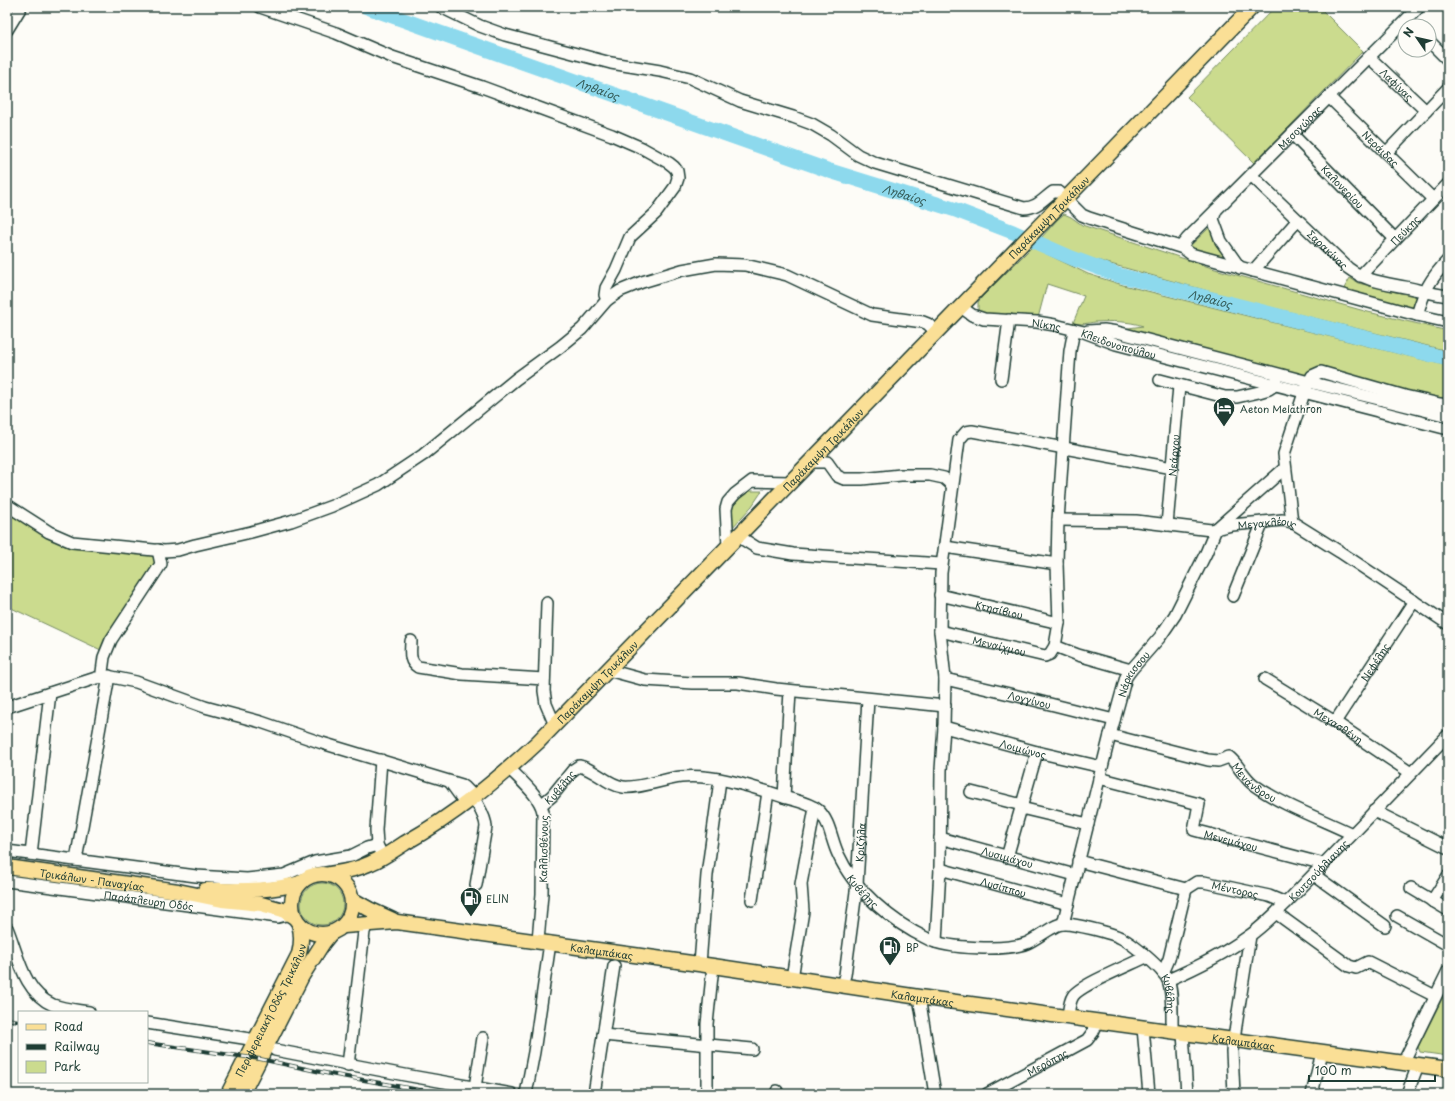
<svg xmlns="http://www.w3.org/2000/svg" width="1455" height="1101" font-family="'Playpen Sans',sans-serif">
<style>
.green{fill:#cbdb8e;stroke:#758c61}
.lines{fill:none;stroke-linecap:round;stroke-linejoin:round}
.river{stroke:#8dd9ed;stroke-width:15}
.minor-casing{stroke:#1f3d34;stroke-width:14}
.major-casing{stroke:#1f3d34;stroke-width:17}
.minor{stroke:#fdfcf7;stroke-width:11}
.major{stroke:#fadf96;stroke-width:14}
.rail-casing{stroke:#1f3d34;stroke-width:4}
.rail{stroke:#fdfcf7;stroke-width:2.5;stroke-dasharray:8;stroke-linecap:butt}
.labels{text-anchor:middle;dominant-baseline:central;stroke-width:3.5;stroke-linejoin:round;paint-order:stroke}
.street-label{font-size:10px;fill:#1f3d34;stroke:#fdfcf7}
.poi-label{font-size:10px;fill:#1f3d34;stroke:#fdfcf7;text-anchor:start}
.water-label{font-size:11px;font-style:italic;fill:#355c59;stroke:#fdfcf7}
</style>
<rect width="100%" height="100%" fill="#fdfcf7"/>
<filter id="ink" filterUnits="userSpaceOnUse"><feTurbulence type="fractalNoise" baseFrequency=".025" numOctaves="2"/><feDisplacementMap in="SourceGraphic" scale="8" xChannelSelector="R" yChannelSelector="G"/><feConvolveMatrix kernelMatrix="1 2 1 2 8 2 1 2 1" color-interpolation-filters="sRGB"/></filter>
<g filter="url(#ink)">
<g class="green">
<path d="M1275 7H1319L1363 51 1254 163 1187 97Z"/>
<path d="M1064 214 1071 217 1082 225 1215 269 1368 312 1448 331V351L1241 300 1114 265 1076 254 1041 238 1058 219Z"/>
<path d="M1210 227 1224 257 1191 249 1189 247Z"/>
<path d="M1032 247 1088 274 1123 285 1448 366V402L1318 368H1315L1305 375 1121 329 1143 326C1129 321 1111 321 1095 322 1088 323 1081 325 1073 323L1084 296 1047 284 1038 318 988 315 978 311V302L982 297Z"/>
<path d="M1350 278 1358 283 1418 297 1414 309 1343 290Z"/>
<path d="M749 491H762L752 506 731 529V508L744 494Z"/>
<path d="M7 508 45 534 151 555 154 557 155 564 101 650 7 606Z"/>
<circle cx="322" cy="904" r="21"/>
<path d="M1448 987V1056L1420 1052 1418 1047Z"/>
</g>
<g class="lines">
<path class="river" id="s1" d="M367 7 830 171 953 209 1013 232 1072 258 1118 275 1448 359"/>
<g class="minor-casing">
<g id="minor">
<path d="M260 7 336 33 392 57 482 87 612 135 642 148 669 163 674 167 677 171 678 178 675 187 656 213 630 237 616 270 606 288 605 295 607 300"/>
<path d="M441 7 480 26 505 35 611 63 660 71 690 78 740 101 793 117 812 124 831 135 858 155 875 163 1024 208C1037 208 1043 199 1053 192H1059L1082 215 1089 218 1183 248 1191 254 1417 315 1448 322"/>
<path d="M7 30 21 7"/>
<path d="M1429 41 1448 60"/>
<path id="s2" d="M1369 57 1426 111"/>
<path id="s3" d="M1329 97 1433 199"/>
<path id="s4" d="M1292 134 1395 239"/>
<path d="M1386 153 1448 88"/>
<path id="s5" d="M1251 175 1348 268C1365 281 1385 283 1405 287 1419 290 1433 294 1448 296"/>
<path d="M1216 210 1213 219 1221 241 1240 268"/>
<path id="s6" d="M1183 248V244L1187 239 1419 7"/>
<path d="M1253 271 1298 220"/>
<path id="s7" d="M1360 276 1448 184"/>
<path id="s8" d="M961 307 972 315 984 319 1037 322 1055 325 1084 332 1116 344 1147 352 1448 429"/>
<path d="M1417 315C1424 291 1430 279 1448 260"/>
<path d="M1088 331 1104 330 1117 332 1309 382 1448 416"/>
<path d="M1001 379 1009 320"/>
<path d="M1160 380 1225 397H1237L1259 392 1269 389 1275 385 1276 382"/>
<path d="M809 462H827L837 476 844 479H862L901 475H930L944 478 952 485"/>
<path d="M7 505 49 532 72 542 164 551 178 550 195 545 251 532 291 521 332 506 378 485 423 455 516 379 560 347 582 329 607 300 620 291 642 282 682 270 716 264 745 265 787 275 872 315 923 322 928 324 936 332"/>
<path id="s9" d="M1058 520 1136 521 1211 530 1232 525 1263 522 1282 520 1292 522 1340 552 1448 624"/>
<path d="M1292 522 1284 454 1304 393 1312 376 1321 372 1405 396 1440 404 1448 405"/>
<path id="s10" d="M1167 525 1179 386"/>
<path d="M738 536 757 548 793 554 941 564"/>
<path d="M728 546 726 509 728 502 735 494 752 481 790 482"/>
<path d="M945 547 1057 564"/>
<path id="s11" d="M940 595 1059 623"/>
<path d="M1233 596 1263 522"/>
<path d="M547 603 544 691 546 704 555 725"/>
<path id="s12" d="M940 631 1045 656 1050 654 1055 646 1059 623 1057 564 1058 520 1070 351 1074 330"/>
<path d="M411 641C411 651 408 661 418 667L462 674 544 679"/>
<path d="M1055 646 1078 655 1131 670"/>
<path d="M608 670 645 680 693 683H738L776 689 945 706"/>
<path d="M102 672 104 657 111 640 161 564 158 550"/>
<path id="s13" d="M945 679 1022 697 1114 720"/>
<path id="s14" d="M1265 679 1335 722 1411 773"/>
<path d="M7 707 96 678 112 677 136 682 205 707 261 722 322 743 462 785C471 790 486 817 486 827L476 885"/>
<path id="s15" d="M1335 722 1414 601"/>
<path id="s16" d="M944 727 1037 752 1102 767"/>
<path id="s17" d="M1110 735 1208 760 1218 761 1229 757C1239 765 1244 778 1254 785 1282 805 1321 819 1352 834"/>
<path d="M509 768C520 780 540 796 543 812L542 894 538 941"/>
<path id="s18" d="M1099 778 1199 804 1194 830 1324 864"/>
<path d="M450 782 466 804"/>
<path d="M971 792 1022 805"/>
<path d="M784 797 790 691"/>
<path id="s19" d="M541 805 552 796 573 770 579 766C595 769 607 785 623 787 638 789 664 779 681 777 717 774 753 787 787 798 797 801 809 803 818 810 830 821 831 839 838 854 854 890 893 923 928 939 948 949 1007 951 1027 943 1037 939 1054 924 1063 924 1072 923 1112 933 1121 938 1132 943 1163 969 1168 980 1173 993 1172 1017 1172 1032"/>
<path d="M1021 808 1088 824"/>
<path d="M1374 811 1448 848"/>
<path id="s20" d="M940 838 1075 875"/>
<path d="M7 851 196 876 247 879 284 875 315 862 351 856 367 848 377 845"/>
<path d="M380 851 377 845 376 830 381 760"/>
<path d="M31 854 50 693"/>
<path d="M1007 857 1037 752"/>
<path d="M76 860 109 676"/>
<path d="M1078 861 1186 889"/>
<path id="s21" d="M940 869 1068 904"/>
<path d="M1314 875 1385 926"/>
<path id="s22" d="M7 881 278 917 290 914"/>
<path d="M1411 888 1448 910"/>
<path id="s23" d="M1186 889 1197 882H1204L1269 896 1286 903"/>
<path d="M752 900 768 792"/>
<path d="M1432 901 1448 876"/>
<path d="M1276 913 1349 966 1356 968 1368 962 1435 996"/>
<path d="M1397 916 1448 945"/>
<path id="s24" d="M1063 924 1110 735 1126 677 1131 670 1160 637 1175 615 1206 553 1216 529 1285 468"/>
<path d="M7 928C18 954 23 992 53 1005 64 1009 77 1010 89 1012"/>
<path d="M936 942 940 869 941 770 944 727 945 679 940 631 941 573 959 440 966 432 972 431 1172 468"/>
<path d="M700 964 707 875 720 780"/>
<path d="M1163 973 1169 959 1186 889"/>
<path d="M792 978 803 911 801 884 815 808"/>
<path id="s25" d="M1168 980C1196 968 1224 954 1249 936 1262 927 1274 915 1286 903L1448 735"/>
<path id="s26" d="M842 985 845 975 857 884 868 699"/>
<path d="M919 997 935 1094"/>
<path d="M1068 1017C1069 1010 1069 1002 1073 996 1080 985 1132 964 1146 957"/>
<path d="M147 1023 256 1040"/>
<path d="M1143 1028 1149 1094"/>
<path d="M1183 1033 1187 1094"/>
<path d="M603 1035 752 1049"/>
<path d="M275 1050 405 1075 512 1094"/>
<path d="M1403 1063 1448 971"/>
<path d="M348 1065 364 932 367 924"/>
<path d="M475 1087 483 1038"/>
<path d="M777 1091V1094"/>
<path d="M526 1094 534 1052 550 943"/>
<path d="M594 1094 614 966"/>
<path d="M707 1094V1024L713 966"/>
<path id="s27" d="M987 1094 1087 1040 1093 1032 1098 1021"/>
<path d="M1234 1094 1232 1051 1250 936"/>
<path d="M1312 1094 1322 1052"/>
<path d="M1407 1094 1418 1065"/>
</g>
</g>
<g class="major-casing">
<g id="major">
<path id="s28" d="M7 867 178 891 222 900 261 904 283 910 294 917"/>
<circle cx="322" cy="904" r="30"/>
<path id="s29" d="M330 874C343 872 358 869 371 863 383 858 394 850 405 843 455 815 497 780 538 742L1252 7"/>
<path d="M205 890C238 890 269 892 300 883"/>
<path d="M353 900 369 909 393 920"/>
<path id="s30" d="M344 926 397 922 713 966 919 997 1448 1069"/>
<path id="s31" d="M228 1094 299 954C302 943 302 935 299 924"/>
<path d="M242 1094 302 976 323 943 331 933"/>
</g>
</g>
<use href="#minor" class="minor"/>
<use href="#major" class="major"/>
<g class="rail-casing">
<g id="rail">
<path d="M7 1019 19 1021"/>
<path d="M147 1043 260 1059 330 1074 442 1094"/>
</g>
</g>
<use href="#rail" class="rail"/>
</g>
</g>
<defs>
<g id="hotel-pin" transform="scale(1.15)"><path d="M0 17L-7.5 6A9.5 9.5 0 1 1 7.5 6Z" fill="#1f3d34" stroke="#fdfcf7"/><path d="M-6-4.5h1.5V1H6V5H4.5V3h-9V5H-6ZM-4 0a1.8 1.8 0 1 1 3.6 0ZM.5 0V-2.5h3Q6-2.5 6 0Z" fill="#fff"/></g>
<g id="fuel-pin" transform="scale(1.15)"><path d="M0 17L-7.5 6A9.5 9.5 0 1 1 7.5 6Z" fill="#1f3d34" stroke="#fdfcf7"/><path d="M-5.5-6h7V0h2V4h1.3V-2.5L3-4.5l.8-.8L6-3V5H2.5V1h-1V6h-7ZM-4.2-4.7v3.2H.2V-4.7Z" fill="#fff"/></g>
</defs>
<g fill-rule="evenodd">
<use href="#hotel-pin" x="1224" y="408"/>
<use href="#fuel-pin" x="471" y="898"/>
<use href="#fuel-pin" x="890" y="947"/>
</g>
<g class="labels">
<g class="street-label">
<text stroke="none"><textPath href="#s2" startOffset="39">Λαφίνας</textPath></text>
<text stroke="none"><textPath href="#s6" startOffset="169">Μεσοχώρας</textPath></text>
<text stroke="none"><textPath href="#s3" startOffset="73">Νεράιδας</textPath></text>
<text stroke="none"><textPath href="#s4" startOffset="73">Καλονερίου</textPath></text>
<text stroke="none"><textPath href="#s29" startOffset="982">Παράκαμψη Τρικάλων</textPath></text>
<text stroke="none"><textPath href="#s7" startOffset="64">Πεύκης</textPath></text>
<text stroke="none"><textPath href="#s5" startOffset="107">Σαρακίνας</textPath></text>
<text stroke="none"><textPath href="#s8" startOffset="89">Νίκης</textPath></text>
<text stroke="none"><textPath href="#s8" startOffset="164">Κλειδονοπούλου</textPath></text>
<text stroke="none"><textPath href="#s29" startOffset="658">Παράκαμψη Τρικάλων</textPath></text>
<text stroke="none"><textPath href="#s10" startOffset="70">Νεάρχου</textPath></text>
<text stroke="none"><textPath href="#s9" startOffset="211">Μεγακλέους</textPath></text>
<text stroke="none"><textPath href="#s11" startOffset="61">Κτησίβιου</textPath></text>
<text stroke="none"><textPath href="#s12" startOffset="61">Μεναίχμου</textPath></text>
<text stroke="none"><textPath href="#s15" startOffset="72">Νεφέλης</textPath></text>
<text stroke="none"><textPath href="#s24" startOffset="261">Νάρκισσου</textPath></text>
<text stroke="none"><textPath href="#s29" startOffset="334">Παράκαμψη Τρικάλων</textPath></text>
<text stroke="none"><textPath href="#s13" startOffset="87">Λογγίνου</textPath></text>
<text stroke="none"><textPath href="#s14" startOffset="87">Μεγασθένη</textPath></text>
<text stroke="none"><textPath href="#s16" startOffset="82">Λοιμώνος</textPath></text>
<text stroke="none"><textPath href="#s17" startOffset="159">Μενάνδρου</textPath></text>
<text stroke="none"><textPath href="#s19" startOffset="26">Κυβέλης</textPath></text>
<text stroke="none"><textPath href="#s18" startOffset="168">Μενεμάχου</textPath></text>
<text stroke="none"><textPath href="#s26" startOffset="144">Κριζήλα</textPath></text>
<text transform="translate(543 849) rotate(-89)">Καλλισθένους</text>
<text stroke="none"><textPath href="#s20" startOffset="70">Λυσιμάχου</textPath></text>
<text stroke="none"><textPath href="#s25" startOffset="188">Κουτσούφλιανης</textPath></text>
<text stroke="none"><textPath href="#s28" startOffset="86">Τρικάλων - Παναγίας</textPath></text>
<text stroke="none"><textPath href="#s21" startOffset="66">Λυσίππου</textPath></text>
<text stroke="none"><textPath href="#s19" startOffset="399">Κυβέλης</textPath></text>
<text stroke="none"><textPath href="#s23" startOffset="52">Μέντορος</textPath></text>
<text stroke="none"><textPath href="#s22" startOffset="143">Παράπλευρη Οδός</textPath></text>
<text stroke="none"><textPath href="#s30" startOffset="260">Καλαμπάκας</textPath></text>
<text stroke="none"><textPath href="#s19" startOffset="759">Κυβέλης</textPath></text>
<text stroke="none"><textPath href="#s30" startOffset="584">Καλαμπάκας</textPath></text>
<text stroke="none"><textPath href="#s31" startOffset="94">Περιφερειακή Οδός Τρικάλων</textPath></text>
<text stroke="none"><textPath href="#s30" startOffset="908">Καλαμπάκας</textPath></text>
<text stroke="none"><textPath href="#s27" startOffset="68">Μερόπης</textPath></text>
</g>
<g class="poi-label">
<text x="1240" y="408">Aeton Melathron</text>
<text x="486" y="898">ELIN</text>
<text x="906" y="947">BP</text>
</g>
<g class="water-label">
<text stroke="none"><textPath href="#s1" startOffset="245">Ληθαίος</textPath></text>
<text stroke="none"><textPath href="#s1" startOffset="569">Ληθαίος</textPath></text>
<text stroke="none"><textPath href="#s1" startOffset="893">Ληθαίος</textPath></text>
</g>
</g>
<rect width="1455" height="1101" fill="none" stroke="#fdfcf7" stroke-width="24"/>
<rect x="12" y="12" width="1431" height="1077" fill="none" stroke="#1f3d34" stroke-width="1.5" filter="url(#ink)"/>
<rect x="18" y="1011" width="130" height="72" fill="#fdfcf7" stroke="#a4b0a9"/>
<rect x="26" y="1024" width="20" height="6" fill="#fadf96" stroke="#a4b0a9"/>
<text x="54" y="1031" font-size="12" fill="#1f3d34">Road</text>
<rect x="26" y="1044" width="20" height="6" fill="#1f3d34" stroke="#a4b0a9"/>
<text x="54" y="1051" font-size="12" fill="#1f3d34">Railway</text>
<rect x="26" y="1061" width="20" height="12" fill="#cbdb8e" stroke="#a4b0a9"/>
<text x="54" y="1071" font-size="12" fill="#1f3d34">Park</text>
<g transform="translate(1417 38) rotate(304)"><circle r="19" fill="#fdfcf7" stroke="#a4b0a9"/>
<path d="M0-3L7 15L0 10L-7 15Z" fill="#1f3d34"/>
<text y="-6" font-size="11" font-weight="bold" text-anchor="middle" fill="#1f3d34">N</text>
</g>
<path d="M1309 1075v6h126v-6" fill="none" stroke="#1f3d34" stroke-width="2"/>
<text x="1315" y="1075" font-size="12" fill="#1f3d34" stroke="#fdfcf7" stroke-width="3" paint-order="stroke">100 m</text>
</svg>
